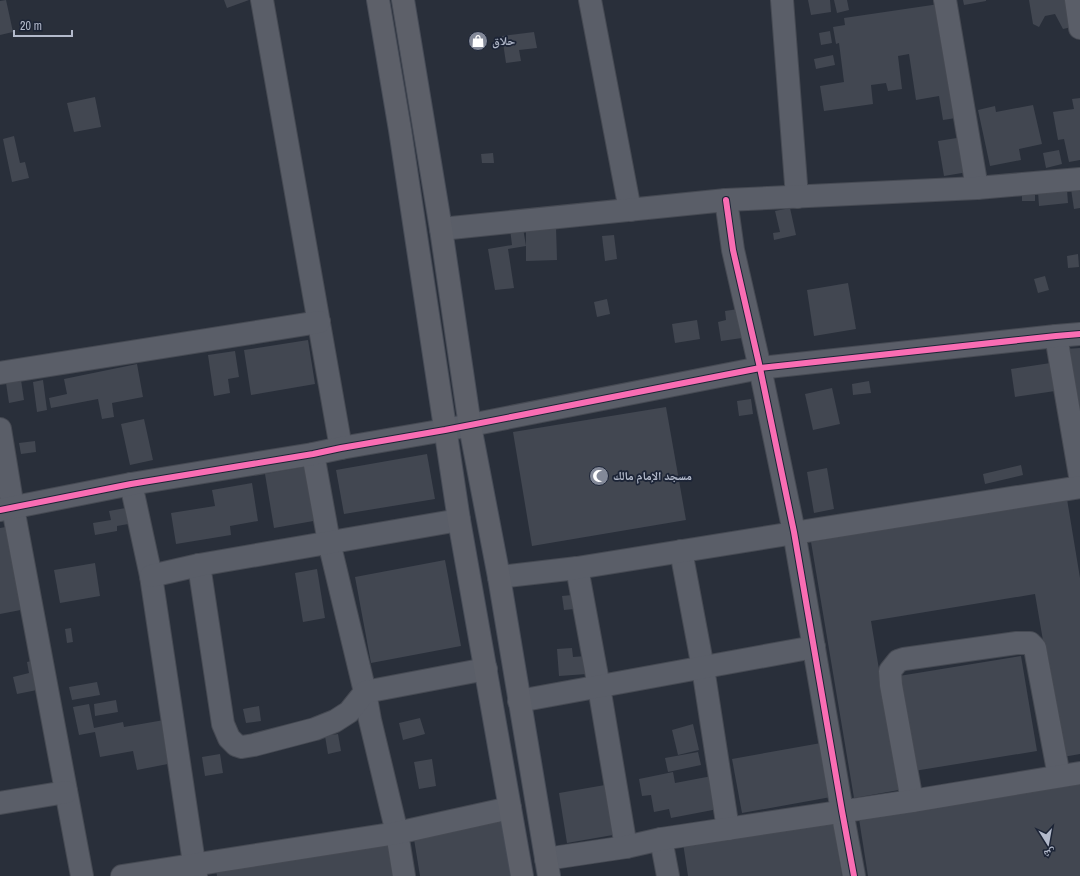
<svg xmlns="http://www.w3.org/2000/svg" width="1080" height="876" font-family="'Archivo Narrow','Noto Naskh Arabic',sans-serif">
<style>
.building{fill:#424751}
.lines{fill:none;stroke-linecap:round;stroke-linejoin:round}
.minor-casing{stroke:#464a53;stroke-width:24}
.major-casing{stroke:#474c57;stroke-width:24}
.minor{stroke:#5a5e68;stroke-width:22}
.major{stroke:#5d6069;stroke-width:22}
.cycleway-casing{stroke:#1c2436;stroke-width:8}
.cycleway{stroke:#f96db3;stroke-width:6}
.labels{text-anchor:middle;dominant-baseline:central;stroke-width:3.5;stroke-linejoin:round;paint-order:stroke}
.poi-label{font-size:12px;font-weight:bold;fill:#b3bacb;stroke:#1c2436;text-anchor:start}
</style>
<rect width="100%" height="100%" fill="#292f3a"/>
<g class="building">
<path d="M6 0 13 32 0 35V1Z"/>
<path d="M224 0H249L227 8Z"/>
<path d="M808 0H830L831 12 811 15Z"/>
<path d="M834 0H847L849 10 837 13Z"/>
<path d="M963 0H986V1L964 5Z"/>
<path d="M1029 0H1072L1076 26 1063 29 1055 14 1045 16 1039 27 1033 24Z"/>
<path d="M939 4 956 118 943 120 939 96 916 100 909 54 898 56 902 89 888 91 886 83 871 85 873 104 824 111 820 86 844 82 839 43 836 44 833 27 845 25 844 18Z"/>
<path d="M830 31 832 43 821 45 819 33Z"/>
<path d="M534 32 537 48 519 50 521 61 506 63 502 36Z"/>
<path d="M833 55 835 65 816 69 814 59Z"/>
<path d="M95 97 101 127 74 132 67 103Z"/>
<path d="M1080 98V160L1069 162 1064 139 1058 140 1053 112 1074 109 1072 99Z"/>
<path d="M1033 105 1042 144 1019 149 1021 160 990 166 978 110 995 106 996 112Z"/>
<path d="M14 136 20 163 25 162 29 178 12 182 3 139Z"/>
<path d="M963 137 968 172 944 176 938 141Z"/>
<path d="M1059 150 1062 164 1046 168 1043 153Z"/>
<path d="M493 153 494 163H482L481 154Z"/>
<path d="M1080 188V208L1074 209 1071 189Z"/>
<rect x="1022" y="190" width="13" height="11"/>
<path d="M1067 190 1068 203 1039 206 1038 192Z"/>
<path d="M790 208 796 235 774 240 773 233 780 232 775 211Z"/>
<path d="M523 228 526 246 508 249 514 288 495 290 488 249 512 245 510 229Z"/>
<path d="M526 228H556L557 260 526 261Z"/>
<path d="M614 235 617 259 605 261 602 236Z"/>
<path d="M1078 254 1079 267 1068 268 1067 256Z"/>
<path d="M1045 276 1049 290 1038 293 1034 279Z"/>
<path d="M848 283 856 329 814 336 807 290Z"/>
<path d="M607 299 610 314 597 317 594 302Z"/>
<path d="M738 309 742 338 721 341 718 322 726 320 725 311Z"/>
<path d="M697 320 700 339 675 343 672 324Z"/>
<path d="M308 340 315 384 251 395 244 350Z"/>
<path d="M1080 348V428L1066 349Z"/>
<path d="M235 351 239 377 228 379 230 393 214 396 208 355Z"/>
<path d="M1057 362 1062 390 1015 397 1011 369Z"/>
<path d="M137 364 143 397 112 403 114 417 102 419 98 399 51 408 49 398 67 394 64 379Z"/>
<path d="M21 380 24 400 9 403 6 383Z"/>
<path d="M43 380 47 410 37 412 33 382Z"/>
<path d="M869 381 871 393 853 395 852 384Z"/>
<path d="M832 388 840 424 813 430 805 394Z"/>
<path d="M751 399 753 414 739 416 737 401Z"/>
<path d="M666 407 686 520 532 546 513 432Z"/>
<path d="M144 419 153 460 130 465 121 424Z"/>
<path d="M35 441 36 452 21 454 19 443Z"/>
<path d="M427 454 435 499 344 514 336 470Z"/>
<path d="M1021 465 1023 475 985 484 983 474Z"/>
<path d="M310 466 319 520 274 528 265 474Z"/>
<path d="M827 468 834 509 814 513 807 472Z"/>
<path d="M252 483 258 521 230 526 231 535 176 544 171 513 215 506 212 490Z"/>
<path d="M1067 499 1080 578V754L1063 757 1035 594 871 621 899 790 854 798 811 542Z"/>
<path d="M131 507 134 523 117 526V531L95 535 93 523 111 520 109 511Z"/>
<path d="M17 525 31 608 0 614V528Z"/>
<path d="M445 560 461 646 371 663 355 577Z"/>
<path d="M95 563 100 596 60 603 54 570Z"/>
<path d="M317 569 325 618 303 622 295 573Z"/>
<path d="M572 595 574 609 564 610 562 596Z"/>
<path d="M71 628 73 642 67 643 65 629Z"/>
<path d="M572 648 573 657 586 656 587 674 559 676 557 649Z"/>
<path d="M1021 656 1037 751 914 771 899 676Z"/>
<path d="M36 660 42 689 17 694 13 677 29 673 27 662Z"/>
<path d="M97 682 100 695 72 700 69 687Z"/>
<path d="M116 700 118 712 95 716 94 704Z"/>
<path d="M89 704 94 728 123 722 124 727 164 720 173 763 137 770 133 751 100 757 95 732 79 735 73 707Z"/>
<path d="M259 706 261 721 246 723 243 709Z"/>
<path d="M420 718 425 734 403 740 399 723Z"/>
<path d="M693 724 699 750 678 755 672 730Z"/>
<path d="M338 734 341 751 328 754 325 736Z"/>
<path d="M821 743 831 797 742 813 732 759Z"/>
<path d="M698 752 701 765 668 772 665 758Z"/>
<path d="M220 754 223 773 205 776 202 757Z"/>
<path d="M432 759 436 786 419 789 414 762Z"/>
<path d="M673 772 675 783 712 776 718 809 671 818 669 809 654 812 651 795 642 796 639 779Z"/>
<path d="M1080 784V876H868L859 819Z"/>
<path d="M605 785 613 835 567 843 559 793Z"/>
<path d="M832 817 842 876H688L683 843Z"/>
<path d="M503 819 512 876H420L413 833Z"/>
<path d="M389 842 396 876H217L216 870Z"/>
</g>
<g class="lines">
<g class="minor-casing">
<g id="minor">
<path d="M262 0 341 448"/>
<path d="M590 0 630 210"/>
<path d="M782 0 797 197"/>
<path d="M945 0 977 188"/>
<path d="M1076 0 1080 28"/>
<path d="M726 200 733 250 760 368 794 532 842 811 854 876"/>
<path d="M441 229 726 200 977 188 1080 179"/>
<path d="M1056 336 1080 476"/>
<path d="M0 373 319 322"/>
<path d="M0 429 13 508 82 876"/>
<path d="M313 454 329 542 365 692 370 720 397 833 404 876"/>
<path d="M131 484 151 576 196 876"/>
<path d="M0 510 131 484 313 454 341 448 445 430 760 368 1056 336 1080 334"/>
<path d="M681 551 703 668 728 829"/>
<path d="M199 565 223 724 229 738 236 745 242 747 254 745 296 734 315 729 335 721 349 712 365 692 486 669"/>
<path d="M577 568 599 687 626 847"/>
<path d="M151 576 199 565 459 520"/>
<path d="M499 577 577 568 1080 487"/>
<path d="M519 701 814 647"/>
<path d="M912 801 891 685 890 671 898 661 904 659 1017 643H1030L1035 648 1037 659 1059 776"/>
<path d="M0 803 66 792"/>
<path d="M661 839 668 876"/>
<path d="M546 859 626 847 661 839 912 801 1080 773"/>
<path d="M122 876 397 833 510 808"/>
</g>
</g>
<g class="major-casing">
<g id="major">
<path d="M378 0 400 130 459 520 522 876"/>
<path d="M403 0 441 229 470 426 499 577 549 876"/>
</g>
</g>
<use href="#minor" class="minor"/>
<use href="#major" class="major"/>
<g class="cycleway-casing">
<g id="cycleway">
<path d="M726 200 733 250 760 368 794 532 842 811 854 876"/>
<path d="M0 510 131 484 313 454 341 448 445 430 760 368 1056 336 1080 334"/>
</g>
</g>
<use href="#cycleway" class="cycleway"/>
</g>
<defs>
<g id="shop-disc" transform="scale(1)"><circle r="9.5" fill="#838998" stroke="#1c2436"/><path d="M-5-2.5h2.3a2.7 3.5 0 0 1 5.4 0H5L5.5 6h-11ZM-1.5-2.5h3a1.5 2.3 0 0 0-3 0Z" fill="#fff"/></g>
<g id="mosque-disc" transform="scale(1)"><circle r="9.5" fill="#838998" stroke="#1c2436"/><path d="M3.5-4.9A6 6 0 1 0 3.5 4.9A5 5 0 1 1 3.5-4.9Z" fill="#fff"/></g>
</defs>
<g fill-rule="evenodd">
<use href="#shop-disc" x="478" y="41"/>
<use href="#mosque-disc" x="599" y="476"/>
</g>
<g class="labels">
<g class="poi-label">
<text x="492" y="41">حلاق</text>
<text x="613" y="476">مسجد الإمام مالك</text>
</g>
</g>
<g transform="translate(1048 844) rotate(169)" stroke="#1c2436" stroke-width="3" paint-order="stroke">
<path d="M0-3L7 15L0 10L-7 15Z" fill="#b3bacb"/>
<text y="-6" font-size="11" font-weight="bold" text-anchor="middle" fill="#b3bacb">ش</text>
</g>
<path d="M14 30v6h58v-6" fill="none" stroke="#b3bacb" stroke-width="2"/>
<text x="20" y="30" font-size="12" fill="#b3bacb" stroke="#1c2436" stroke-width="3" paint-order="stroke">20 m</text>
</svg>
